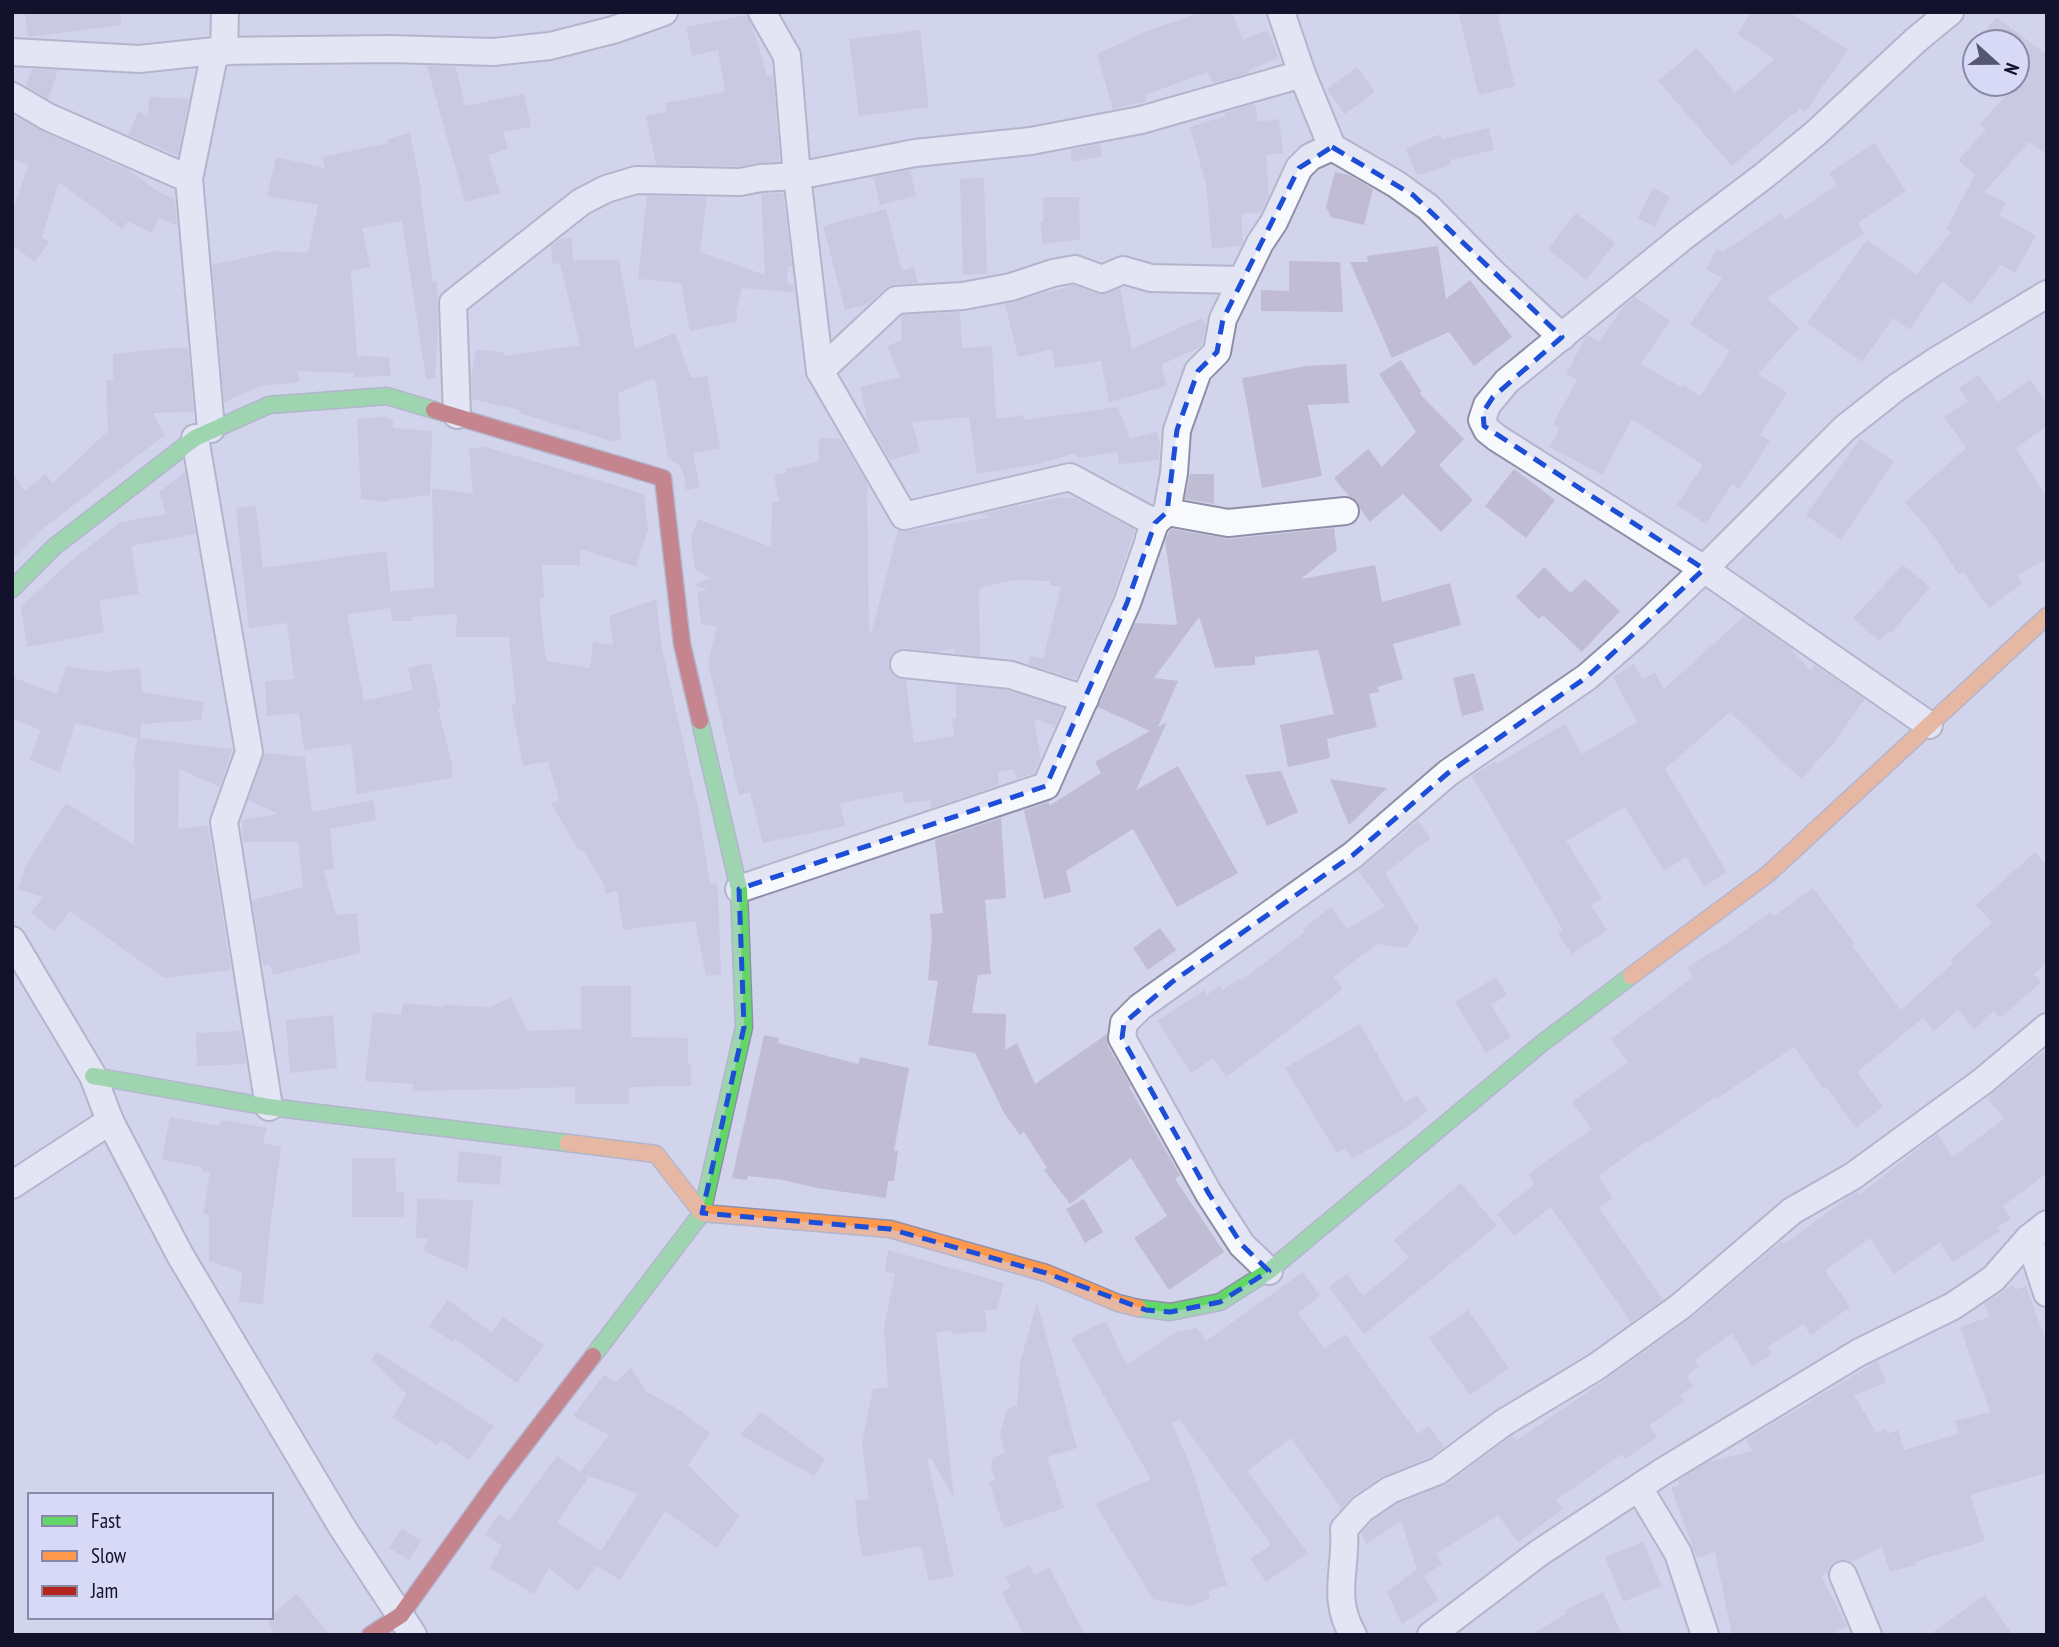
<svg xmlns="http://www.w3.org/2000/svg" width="2059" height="1647" font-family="'PT Sans Narrow',sans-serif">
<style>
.building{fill:#c0bcd3;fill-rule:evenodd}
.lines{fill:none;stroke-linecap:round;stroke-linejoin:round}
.street-casing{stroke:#8f90a7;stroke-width:30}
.fast-casing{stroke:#8f90a7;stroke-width:19}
.slow-casing{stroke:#8f90a7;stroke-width:19}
.jam-casing{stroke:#8f90a7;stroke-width:19}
.street{stroke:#f8f9fc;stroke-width:26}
.fast{stroke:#63d668;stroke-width:16}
.slow{stroke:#ff974d;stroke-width:16}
.jam{stroke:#b3261e;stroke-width:16}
.marked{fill:none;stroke:#1d4ed8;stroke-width:5;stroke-dasharray:14 9;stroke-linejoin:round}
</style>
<rect width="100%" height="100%" fill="#d2d4ec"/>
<g class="building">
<path d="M25 12H120L121 25 28 37Z"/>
<path d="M1202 12H1232L1243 40 1267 30 1279 58 1249 70V73L1212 83 1208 72 1145 95 1147 101 1113 109 1097 54 1147 31Z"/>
<path d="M1458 12H1497L1515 86 1479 95Z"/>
<path d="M1752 12H1789L1848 50 1805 112 1800 108 1796 114 1794 113 1732 166 1658 81 1697 48 1735 93 1775 59 1737 34Z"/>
<path d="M747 15 753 28 767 76 773 75 780 161 739 166 656 165 646 116 667 112 665 103 725 92 718 50 692 56 686 27Z"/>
<path d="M1996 17 2047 55V154L2029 142 1984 192 2006 203 1999 215 2036 236 2015 273 2001 265 1971 304 1942 281 1910 330 1893 318 1862 362 1807 323 1867 240 1917 275 1951 232 1946 229 1975 175 1958 160 1986 130 1980 124 2017 83V42H1977Z"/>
<path d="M920 30 929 107 859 116 849 39Z"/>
<path d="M427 66 456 67 465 106 524 94 531 127 503 132 508 149 488 155 500 193 465 202Z"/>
<path d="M1357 67 1375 92 1345 114 1327 89Z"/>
<path d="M32 69 58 70 48 99 26 86Z"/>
<path d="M149 97 189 99 178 156 128 135 138 112 148 116Z"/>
<path d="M1255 104 1258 122 1279 119 1283 153 1266 155 1269 196 1261 212 1241 214 1243 241 1241 246 1212 249 1206 185 1190 127 1226 116 1224 113Z"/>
<path d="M15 116 42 131 128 170 162 194 175 199 177 226 159 218 152 233 128 221 122 229 59 182 42 237 49 242 35 262 12 245V214L28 165 12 159V125Z"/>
<path d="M1489 128 1494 150 1450 160 1451 164 1424 174H1416L1406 148 1441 134 1442 139Z"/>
<path d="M410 133 422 193H420L433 282 437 281 438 329 435 378 426 379 402 221 362 228 370 267 351 271 357 356 389 357 391 376 354 377V373L297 371 300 382 261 386 224 402 212 265 275 251 308 253 318 205 267 196 276 157 325 168 323 157 388 143 387 139Z"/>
<path d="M1874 143 1906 191 1858 223 1864 233 1767 298 1799 328 1758 374 1787 393 1760 435 1770 441 1739 489 1732 484 1706 524 1677 505 1703 465 1632 419 1602 475 1550 447 1560 428 1553 424 1577 380 1566 374 1586 337 1588 335 1599 341 1625 305 1635 297 1670 321 1641 364 1681 387 1683 385 1700 396 1730 351 1690 324 1722 278 1706 269 1717 249 1723 252 1781 213 1785 220 1837 185 1829 173Z"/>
<path d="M1100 144 1102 156 1072 162 1070 150Z"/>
<path d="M910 170 916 196 880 205 873 177Z"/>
<path d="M1335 172 1349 175 1373 189 1364 225 1331 217 1326 207Z"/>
<path d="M984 178 987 274 963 275 960 179Z"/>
<path d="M1653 188 1670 197 1655 227 1638 218Z"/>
<path d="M783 193 792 266 788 267 787 283 794 285V292L742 288 736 310 738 321 690 331 681 283 638 279 647 196 707 197 700 252 765 275 761 194Z"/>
<path d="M1043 197H1079L1080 239 1043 244 1040 223 1043 222Z"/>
<path d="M886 209 902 271 914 267 918 283 894 284 885 288 868 304 845 310 823 226Z"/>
<path d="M1576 213 1615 243 1586 280 1548 249Z"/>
<path d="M572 238 573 260H619L635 349 675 333 691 378 707 376 720 448 693 453 700 487 686 490 684 476 679 465 668 458 655 378 618 393 621 440 611 441 519 413 520 410 472 399 471 377 476 349 504 353V356L580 345 560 263 552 264 551 245 560 239Z"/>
<path d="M1438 246 1446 299 1470 280 1512 337 1474 366 1449 332 1392 358 1350 262H1368L1367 256Z"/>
<path d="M1289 261 1340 262 1343 312 1261 311V290L1289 291Z"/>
<path d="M1074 285 1098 294 1108 293 1120 288 1132 349 1202 318 1206 326 1202 344 1198 348 1161 365 1167 386 1109 402 1101 361 1055 368 1052 349 1018 357 1005 304Z"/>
<path d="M960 312 962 348 992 346 996 419 1023 415 1024 420 1118 407 1130 439 1157 432 1160 443 1159 460 1119 464 1117 452 1078 458 1076 453 1037 464 977 474 969 417 912 422 920 452 890 460 868 422 860 387 900 377 887 346 902 340 901 317 903 315Z"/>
<path d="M171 348H188L194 412 153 413 165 435 41 530 12 559V471L25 491 45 474 53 483 108 431 106 380H113V354Z"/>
<path d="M1401 360 1421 391 1420 394 1464 439 1439 465 1473 500 1441 532 1403 494 1370 522 1361 510 1357 501 1349 496 1334 478 1368 449 1382 467 1416 432 1379 374Z"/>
<path d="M1346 364 1349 403 1308 405 1322 476 1262 488 1242 378 1306 366Z"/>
<path d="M1978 375 1998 402 2030 380 2047 404V426L2016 448 2047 498V559L2017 575 2023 583 1989 608 1963 572 1959 575 1936 539 1905 502 1966 448 1944 417 1968 401 1959 388Z"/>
<path d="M385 417 393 420V428L432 431 430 495 389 500V502L361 499 357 419Z"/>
<path d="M819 438 841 439 867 483 869 631H872L898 531H908L992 517 980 514 1061 497 1075 498 1135 530 1112 597 1076 679 1028 664 1030 656 1043 659 1061 586H1050V581L1015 580 979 588 980 656 955 653V648L937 652 905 648 897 650 891 655 888 663 890 671 895 677 906 680 914 743 954 736 952 719H956V685L1008 690 1063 708 1055 726 1034 719 1041 759 1034 773 1017 779 1014 769 998 772 999 785 931 808 930 800 904 803 902 791 840 803 845 826 763 843 750 792 739 795 708 663 717 627 701 624 697 592 708 590 697 586 696 584 711 578 695 570 691 537 698 519 771 547 772 502H779L774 475 787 472 786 469 818 462Z"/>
<path d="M1860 439 1894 461 1841 540 1806 515Z"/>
<path d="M486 447 644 494 648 529 636 567 580 549V565H542L544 598H539L546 661 590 668 593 642 613 645 609 616 656 599 662 649 698 807 710 884 716 883 718 892 721 974 706 976 695 921 623 930 617 891 605 894 604 884 582 849 579 851 551 803 559 800 548 761 523 766 511 704 516 703 509 637H456L457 614 411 617 412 621H392L391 608 347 614 364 701 413 690 408 668 431 663 441 708 438 709 452 764V778L357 794 351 744 304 750 299 713 267 716 265 681 294 679 287 623 249 628 236 508 256 506 263 568 386 551 391 592 434 587 432 488 473 494 469 449Z"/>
<path d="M1514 469 1555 500 1526 538 1485 506Z"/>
<path d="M185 472 195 534 131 546 139 594 99 600 104 632 27 647 21 607 68 563 121 522 166 514 159 492Z"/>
<path d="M1190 474H1214V504L1185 499Z"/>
<path d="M1334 528 1337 550 1301 579 1375 565 1382 602 1450 583 1461 625 1393 644 1403 679 1377 687 1379 692 1369 694 1377 727 1327 739 1330 758 1288 767 1280 725 1334 714 1318 650 1255 657V665L1215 668 1199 617 1154 678 1178 681 1158 727 1167 722 1136 790 1178 766 1238 873 1177 907 1133 829 1066 871 1071 892 1044 899 1024 810 1049 802V806L1101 773 1095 762 1150 731 1098 707 1135 623 1177 625 1165 541 1169 532 1172 529 1229 539Z"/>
<path d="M1903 565 1930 587 1891 633 1888 631 1879 641 1853 618Z"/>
<path d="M1544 567 1571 593 1585 579 1620 611 1582 652 1543 615 1539 619 1516 597Z"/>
<path d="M1744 616 1788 646 1811 671 1815 665 1865 699 1832 745 1801 779 1730 712 1665 769 1727 872 1704 887 1686 857 1664 871 1625 807 1566 841 1602 898 1591 906 1607 930 1572 954 1558 933 1563 930 1472 776 1496 761 1497 764 1565 724 1582 754 1637 722 1613 677 1633 664 1643 679 1655 673 1664 689Z"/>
<path d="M66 666 104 672 140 668 142 692 204 702 201 720 141 724 140 738 232 749 220 787 179 769 178 829 208 825 231 970 164 978 70 911 54 931 31 913 43 897 18 889 26 865 66 803 134 845 135 766H133L137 738 75 723 60 772 30 760 40 730 12 718V677L57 694Z"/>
<path d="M1474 673 1484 710 1462 716 1453 678Z"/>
<path d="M264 753 305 757 312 812 373 800 376 820 330 829 334 869 324 870 336 915 357 913 360 953 273 975 270 965 263 966 252 900 303 887 298 842H243L242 820 278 814 248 800Z"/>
<path d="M1281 771 1298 812 1267 826 1245 775Z"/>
<path d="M1330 779 1387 788 1349 825Z"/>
<path d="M1001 818 1006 898 985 900 991 974 978 975 972 1013 1006 1014 1005 1050 1017 1043 1035 1084 1107 1034 1108 1046 1131 1086 1129 1087 1180 1175 1175 1179 1224 1252 1169 1290 1134 1238 1167 1216 1131 1158 1070 1204 1044 1170 1047 1168 1024 1132 1020 1135 1004 1113 975 1053 928 1045 938 981 928 980 932 936 930 914 943 913 935 840Z"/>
<path d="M1418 821 1431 838 1385 873 1419 929 1406 948 1377 944 1333 977 1343 989 1226 1077 1213 1058 1191 1073 1157 1021 1204 990 1207 995 1220 985 1223 990 1239 979 1241 981 1305 932 1303 929 1331 907 1347 929 1385 906 1358 871Z"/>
<path d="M2035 852 2047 865V962L2034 974 2041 982 2000 1018 1994 1011 1974 1029 1958 1010 1934 1031 1923 1018 1857 1072 1883 1107 1856 1128 1825 1086 1823 1088 1794 1047 1716 1099 1715 1097 1648 1143 1647 1141 1598 1176 1613 1198 1599 1208 1663 1300 1631 1322 1551 1207 1514 1236 1497 1214 1535 1184 1528 1174 1592 1129 1572 1102 1628 1062 1611 1039 1693 977 1687 968 1713 951 1714 952 1771 912 1774 916 1813 888 1855 944 1852 946 1901 1010 1953 963 1950 960 1992 923 1976 905Z"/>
<path d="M1160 928 1176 950 1148 970 1133 948Z"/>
<path d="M1496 977 1507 995 1491 1005 1511 1037 1486 1053 1455 1002Z"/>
<path d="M581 986H631V1037L688 1038V1063H691V1086L629 1087V1104H575V1087L413 1091V1084L365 1081 373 1012 401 1015 403 1003 443 1007V1005L491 1007 511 997 528 1031 581 1029Z"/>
<path d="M333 1015 337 1068 290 1073 286 1020Z"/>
<path d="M1360 1024 1405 1103 1416 1095 1428 1111 1405 1128 1352 1159 1345 1148 1337 1153 1285 1068Z"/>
<path d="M241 1031 246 1064 197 1066 196 1033Z"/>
<path d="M764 1035 779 1038 778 1043 858 1064 860 1057 909 1068 894 1151H898L894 1181H888L886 1198 817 1188 783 1180 748 1176 747 1180 732 1178Z"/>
<path d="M2047 1049V1173L2003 1206 2011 1219 1997 1227 2000 1231 1953 1262 1940 1242 1894 1274 1870 1238 1827 1269 1826 1272 1850 1307 1811 1335 1803 1324 1768 1347 1772 1354 1752 1367 1732 1333 1695 1360 1699 1366 1686 1376 1693 1386 1680 1396 1684 1401 1649 1426 1657 1437 1625 1459 1622 1454 1556 1500 1563 1509 1518 1542 1498 1515 1436 1554 1442 1564 1424 1576 1439 1600 1402 1624 1387 1592 1417 1569 1401 1520 1367 1544 1361 1534 1372 1521 1397 1504 1447 1484 1512 1436 1517 1440 1605 1380 1690 1319 1782 1241 1784 1244 1853 1194 1857 1192 1859 1195 1937 1134 1953 1157 2004 1119 1987 1098Z"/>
<path d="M170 1117 219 1126 221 1120 267 1128 263 1143 281 1147 269 1237 263 1304 239 1302 242 1272 209 1261V1215L203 1214 210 1172 202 1171V1167L162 1160Z"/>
<path d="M459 1151 502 1156 500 1185 457 1182Z"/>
<path d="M352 1158H395L396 1192H404V1217H352Z"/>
<path d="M1461 1183 1497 1226 1364 1334 1329 1287 1347 1274 1363 1296 1409 1258 1394 1240Z"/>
<path d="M417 1199 473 1200 468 1270 424 1251 428 1239 416 1238Z"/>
<path d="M1084 1199 1103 1232 1085 1243 1066 1209Z"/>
<path d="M888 1250 1004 1283 997 1310H985L987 1331 953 1334 952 1330 936 1333 954 1499 931 1458 927 1459 954 1576 929 1581 921 1546 863 1557 858 1533 855 1500 869 1499 862 1443 873 1389 888 1387 884 1326 895 1273 885 1272Z"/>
<path d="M1303 1272 1320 1296 1298 1313 1324 1349 1345 1334 1418 1434 1429 1426 1444 1447 1430 1457 1381 1477 1353 1496 1341 1508 1291 1438 1247 1471 1308 1553 1266 1582 1250 1559 1271 1545 1179 1419 1172 1423 1193 1472 1227 1585 1208 1591 1210 1598 1190 1606 1153 1599 1095 1504 1151 1479 1071 1338 1106 1321 1125 1362 1128 1364 1176 1332 1197 1328 1206 1341Z"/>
<path d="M2013 1285 2015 1290 2026 1286 2047 1344V1473L1970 1495 1985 1541 1923 1559 1915 1563 1916 1565 1890 1572 1882 1547 1851 1562 1844 1559 1836 1561 1830 1566 1827 1573 1821 1576 1847 1626 1831 1635H1732L1715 1552 1697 1558 1671 1488 1680 1485 1677 1481 1708 1462 1753 1451 1746 1440 1878 1361 1886 1383 1854 1395 1876 1432 1886 1429 1887 1434 1898 1430 1904 1450 1959 1434 1955 1421 1990 1412 1960 1327 1989 1317 1984 1304Z"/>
<path d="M448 1300 492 1333 503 1317 544 1345 517 1383 455 1339 453 1342 429 1326Z"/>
<path d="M1037 1302 1077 1448 1047 1457 1064 1508 1004 1528 989 1482 995 1480 991 1466 993 1457 1005 1453 1000 1434 1007 1409 1017 1406 1020 1363Z"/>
<path d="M1468 1310 1509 1368 1470 1395 1429 1338Z"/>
<path d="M377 1352 494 1426 469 1460 441 1440 437 1445 392 1417 407 1394 371 1360Z"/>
<path d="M631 1368 647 1392 681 1411 710 1433 688 1465 739 1516 717 1548 665 1511 620 1580 597 1566 578 1591 549 1568 534 1594 489 1568 502 1546 485 1534 499 1514 509 1521 557 1456 580 1472 609 1435 573 1416 604 1375 616 1382ZM581 1473 638 1494 601 1551 557 1522 588 1478Z"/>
<path d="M761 1412 825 1459 814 1476 740 1435Z"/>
<path d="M402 1529 421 1541 409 1560 389 1548Z"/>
<path d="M1643 1542 1662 1586 1623 1602 1605 1557Z"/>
<path d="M1029 1565 1034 1575 1049 1567 1085 1635H1024L1002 1593 1011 1587 1006 1577Z"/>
<path d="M1603 1592 1622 1635H1530L1566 1614 1565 1610Z"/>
<path d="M297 1594 329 1635H276L269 1625V1617Z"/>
<path d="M1985 1595 2013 1635H1929Z"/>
</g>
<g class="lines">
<g class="street-casing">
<g id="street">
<path d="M762 12 787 56 797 176 820 371 904 516 1070 477 1155 523 1149 538"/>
<path d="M1281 12 1302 74 1332 147 1396 184 1428 207 1492 272 1562 337"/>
<path d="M12 52 139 59 215 51 391 49 493 52 550 46 613 30 664 12"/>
<path d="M224 52 225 12"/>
<path d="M12 96 48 117 189 179 211 429"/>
<path d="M189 179 215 51"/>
<path d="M820 371 896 300 963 296 1011 287 1053 273 1075 269 1102 279 1123 270 1151 278 1242 280"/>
<path d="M457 415 453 303 581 202 606 189 636 180 740 182 761 178 797 176 915 153 1031 141 1141 120 1302 74"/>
<path d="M195 438 249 752 224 822 269 1107"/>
<path d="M1167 512 1228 523 1345 511"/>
<path d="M904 664 1011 675 1085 699"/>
<path d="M1929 725 1704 569 1497 438 1487 430 1482 420 1487 405 1507 381 1683 237 1765 175 1816 133 1916 40 1950 12"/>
<path d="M739 889 1046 786 1127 603 1155 523 1167 512 1174 473 1177 430 1198 371 1217 352 1223 319 1260 243 1274 222 1299 168 1310 157 1332 147"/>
<path d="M12 940 93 1076 110 1121 180 1255 342 1527 413 1635"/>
<path d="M12 1185 110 1121"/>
<path d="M2029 1238 2047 1293"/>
<path d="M1269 1271 1242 1245 1209 1194 1122 1038 1124 1023 1140 1007 1353 855 1448 773 1587 677 1635 635 1704 569 1845 428 1897 387 1936 361 2047 294"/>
<path d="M1639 1488 1678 1553 1705 1635"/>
<path d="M1843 1575 1868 1635"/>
<path d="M1353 1635C1331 1597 1347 1569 1344 1529L1362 1509 1390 1490 1438 1471 1503 1423 1596 1367 1681 1306 1792 1211 1853 1176 1983 1081 2047 1027"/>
<path d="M1431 1635 1539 1553 1662 1472 1858 1353 1953 1306 1993 1279 2029 1238 2047 1224"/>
</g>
</g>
<g class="fast-casing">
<g id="fast">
<path d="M12 589 54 547 195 438 269 405 387 396 434 410"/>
<path d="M93 1076 269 1107 568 1143"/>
<path d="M1138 1308 1170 1312 1220 1302 1269 1271 1541 1044 1631 976"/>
<path d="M593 1356 702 1213 744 1027 739 889 700 721"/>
</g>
</g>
<g class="slow-casing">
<g id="slow">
<path d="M1631 976 1768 874 2047 616"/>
<path d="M568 1143 656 1154 702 1213 890 1229 1046 1273 1118 1303 1138 1308"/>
</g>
</g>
<g class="jam-casing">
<g id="jam">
<path d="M434 410 663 478 682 644 700 721"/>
<path d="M370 1635 401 1615 497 1481 593 1356"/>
</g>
</g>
<use href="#street" class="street"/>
<use href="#fast" class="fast"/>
<use href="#slow" class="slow"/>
<use href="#jam" class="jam"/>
</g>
<path d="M0 0H2059V1647H0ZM1332 147 1413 195 1562 337 1493 397 1483 412 1484 426 1704 569 1587 677 1448 773 1353 855 1172 982 1124 1023 1122 1038 1209 1194 1242 1245 1269 1271 1220 1302 1170 1312 1146 1310 1046 1273 890 1229 702 1213 744 1027 739 889 1046 786 1127 603 1155 523 1167 512 1177 430 1198 371 1217 352 1223 319 1299 168Z" fill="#d2d4ec" fill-opacity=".55" fill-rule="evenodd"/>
<path class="marked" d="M1332 147 1413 195 1562 337 1493 397 1483 412 1484 426 1704 569 1587 677 1448 773 1353 855 1172 982 1124 1023 1122 1038 1209 1194 1242 1245 1269 1271 1220 1302 1170 1312 1146 1310 1046 1273 890 1229 702 1213 744 1027 739 889 1046 786 1127 603 1155 523 1167 512 1177 430 1198 371 1217 352 1223 319 1299 168Z"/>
<rect width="2059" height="1647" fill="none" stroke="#12122c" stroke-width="28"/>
<rect x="28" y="1493" width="245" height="126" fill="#d7d9f7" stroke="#8889a6" stroke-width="2"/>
<rect x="42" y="1516" width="35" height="10" fill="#63d668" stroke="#8889a6" stroke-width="2"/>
<text x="91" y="1528" font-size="21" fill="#12122c">Fast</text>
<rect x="42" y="1551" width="35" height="10" fill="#ff974d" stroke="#8889a6" stroke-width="2"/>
<text x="91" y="1563" font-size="21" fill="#12122c">Slow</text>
<rect x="42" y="1586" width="35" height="10" fill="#b3261e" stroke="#8889a6" stroke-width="2"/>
<text x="91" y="1598" font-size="21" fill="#12122c">Jam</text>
<g transform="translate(1996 63) rotate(111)"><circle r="33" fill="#d7d9f7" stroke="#8889a6" stroke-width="2"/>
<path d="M0-5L12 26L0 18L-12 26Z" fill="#55566f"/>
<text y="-10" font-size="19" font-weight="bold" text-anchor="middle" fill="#12122c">N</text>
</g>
</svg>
